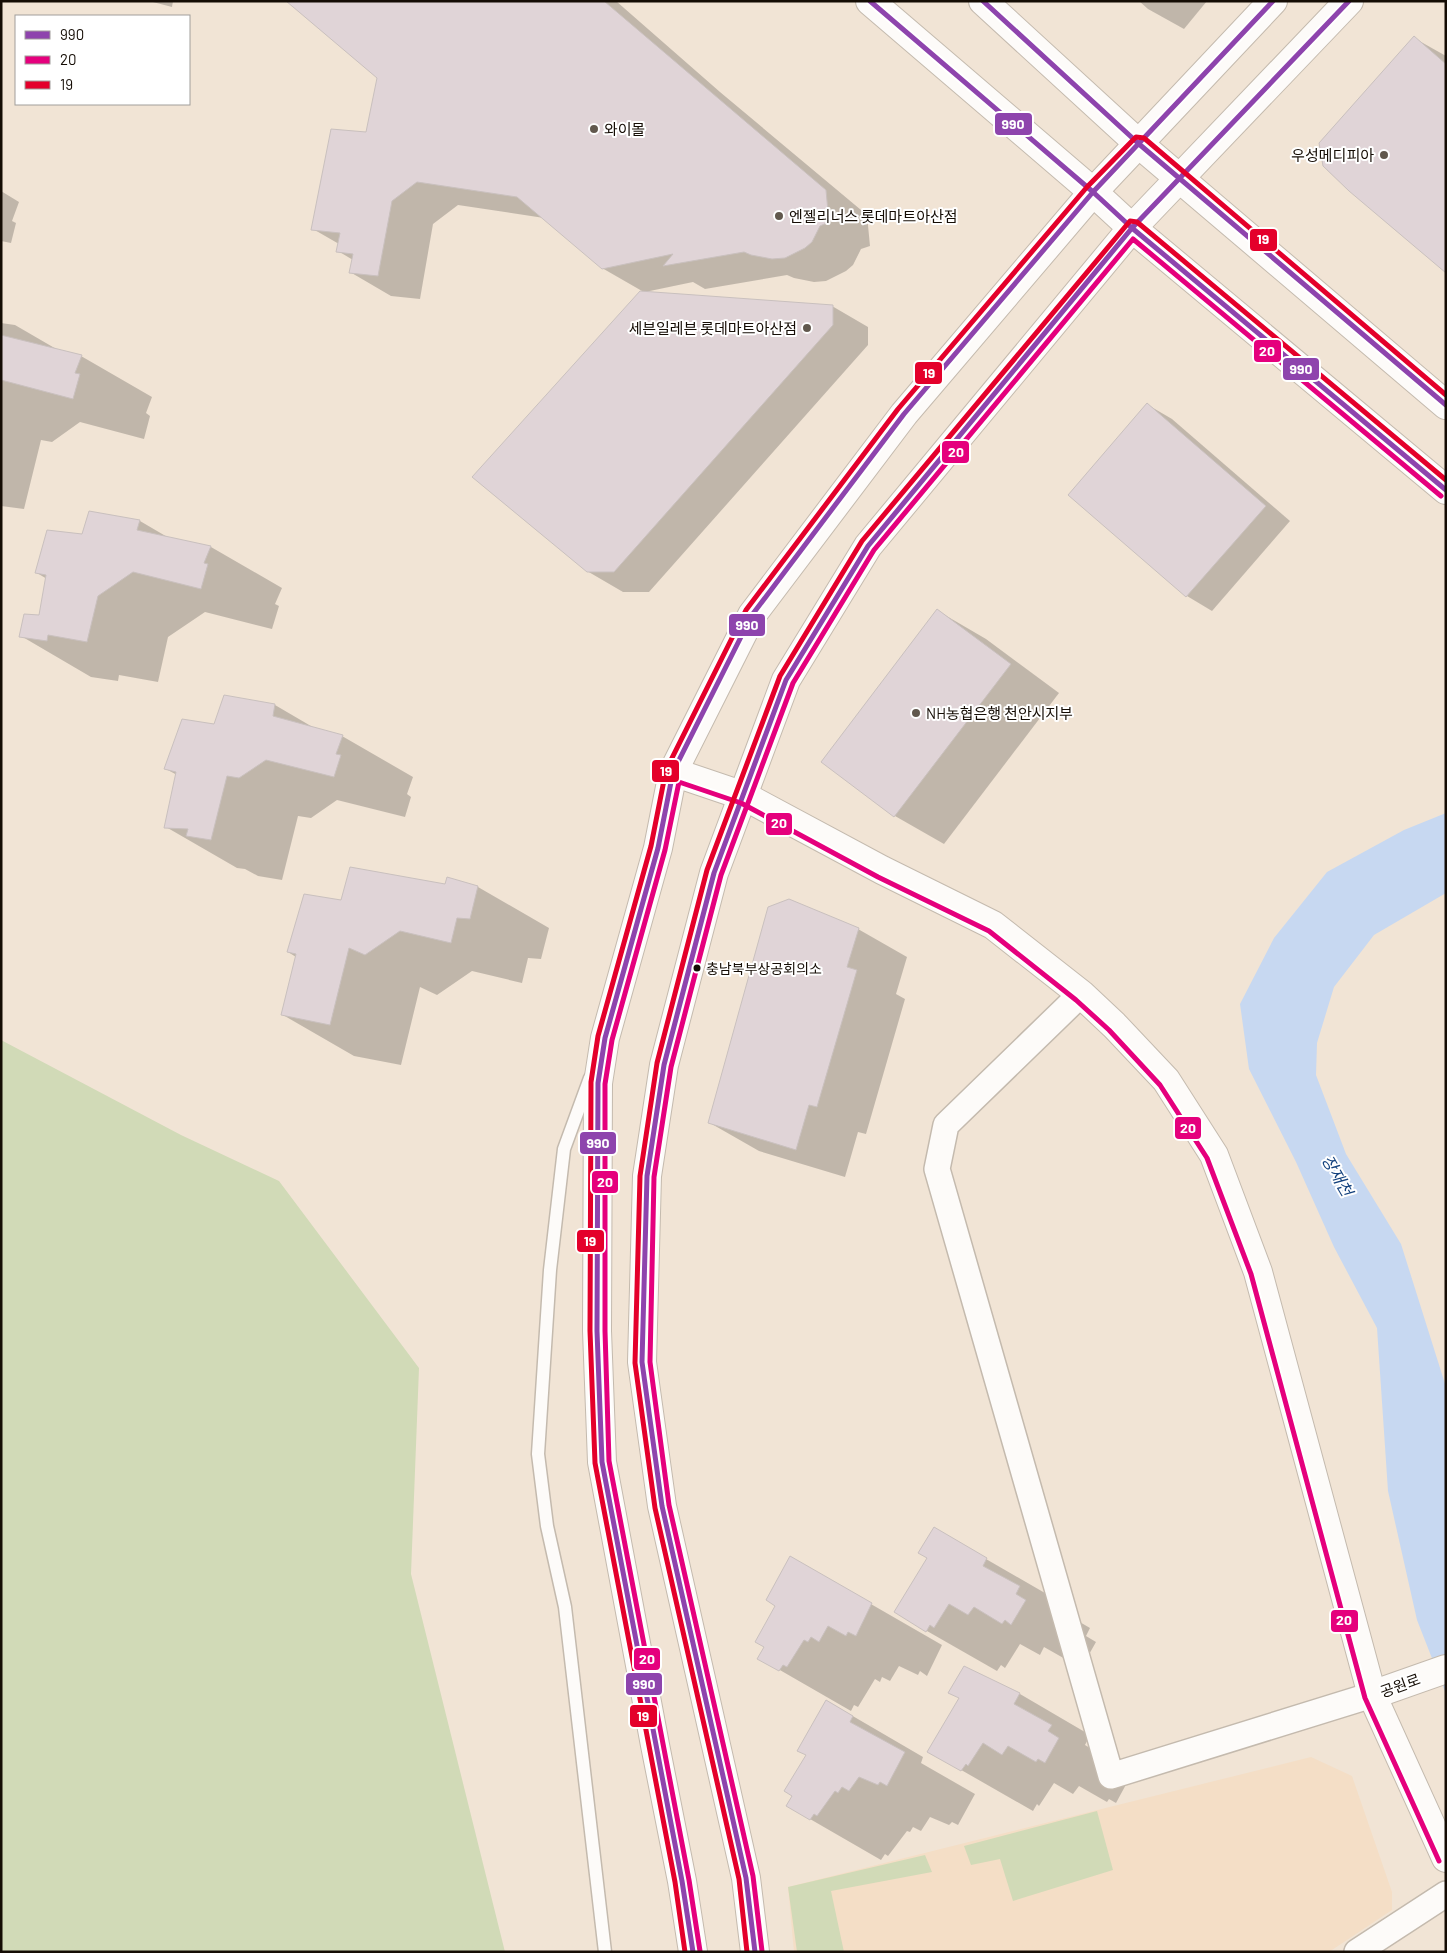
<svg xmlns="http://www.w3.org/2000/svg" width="1447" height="1953" font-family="Barlow,'Noto Sans KR',sans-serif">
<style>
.built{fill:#f4dec6}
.green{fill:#d1dab7}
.water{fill:#c7d8f1}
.shadow{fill:#0003}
.building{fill:#e0d4d7;stroke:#c9c0be}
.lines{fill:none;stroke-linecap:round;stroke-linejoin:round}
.lane-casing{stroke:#c4baae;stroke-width:15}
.street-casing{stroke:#c4baae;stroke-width:28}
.secondary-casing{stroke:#c4baae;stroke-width:30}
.lane{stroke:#fdfbf9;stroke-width:12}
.street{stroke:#fdfbf9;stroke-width:25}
.secondary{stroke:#fdfbf9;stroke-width:28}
.bus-1-casing{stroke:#fff;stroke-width:9}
.bus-2-casing{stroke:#fff;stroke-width:9}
.bus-3-casing{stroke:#fff;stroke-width:9}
.bus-1{stroke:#8e44ad;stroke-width:5}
.bus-2{stroke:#e5007d;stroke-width:5}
.bus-3{stroke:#e4002b;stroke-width:5}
.poi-dot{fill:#61584d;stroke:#fff;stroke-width:2}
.bus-dot{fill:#140c04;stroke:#fff;stroke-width:2}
.labels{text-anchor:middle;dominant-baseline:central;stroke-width:4;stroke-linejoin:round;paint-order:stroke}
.bus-label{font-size:14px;fill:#140c04;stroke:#fff;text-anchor:start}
.poi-label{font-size:15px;fill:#140c04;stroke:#fff;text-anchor:start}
.street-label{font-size:15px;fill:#140c04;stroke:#fff}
.water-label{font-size:16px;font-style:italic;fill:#14427e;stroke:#fff}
.line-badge{stroke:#fff;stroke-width:2}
.badge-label{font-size:14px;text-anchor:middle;font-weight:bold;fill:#fff}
</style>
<rect width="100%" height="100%" fill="#f1e4d5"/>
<path class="built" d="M1311 1757 1352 1776 1392 1892V1910L1329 1952H794L788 1887Z"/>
<g class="green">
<path d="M1 1040 181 1135 279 1181 419 1368 411 1574 505 1952H1Z"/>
<path d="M1097 1811 1113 1870 1013 1901 1000 1859 971 1865 964 1846Z"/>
<path d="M925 1855 932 1872 831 1891 844 1952H797L788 1887Z"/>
</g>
<path class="water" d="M1446 813V893L1374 935 1334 987 1317 1043 1316 1075 1346 1154 1401 1244 1446 1387V1694L1417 1620 1388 1491 1377 1328 1334 1247 1296 1162 1249 1069 1240 1004 1274 938 1327 872 1404 830Z"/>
<g class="shadow">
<path d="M149 1H173L172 7Z"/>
<path d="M288 1H616L720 92 867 215 870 246 861 249 853 265 846 271 826 281 814 282 794 278 787 275 705 289 693 282 645 292 832 306 868 327V345L649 592H623L587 571 473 477 642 291 602 268 544 218 458 205 433 224 420 299 391 296 350 272 353 260 338 251 339 244 313 229 367 133 378 78Z"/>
<path d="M1139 1H1207L1184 29 1148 9Z"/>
<path d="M1414 38 1446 56V271Z"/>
<path d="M1 191 19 202 12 221 16 223 11 243 1 241Z"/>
<path d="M1 323 15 325 58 350 81 356 152 397 146 413 150 416 144 439 80 422 52 442 41 440 24 509 1 506Z"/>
<path d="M1148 405 1172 419 1290 521 1212 611 1187 596 1070 494Z"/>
<path d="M140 521 169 538 211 547 282 588 275 604 279 606 272 629 205 612 168 637 158 682 119 675 118 681 91 677 21 636 40 617 47 579 37 573 83 535Z"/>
<path d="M938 611 986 639 1059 693 944 844 895 816 823 762Z"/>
<path d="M275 705 316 729 342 736 413 777 407 794 411 797 405 817 337 800 311 818 298 816 282 880 258 876 245 869 237 868 166 827 177 775 166 769 215 726Z"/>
<path d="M448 879 478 887 549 928 541 959 528 958 522 983 472 971 437 995 420 987 401 1065 354 1056 283 1015 296 957 288 952 342 902 446 886Z"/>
<path d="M858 929 907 957 896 994 905 999 866 1134 858 1132 845 1177 759 1151 710 1123Z"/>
<path d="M934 1529 1057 1600 1054 1607 1090 1628 1086 1636 1096 1642 1083 1665 1074 1664 1044 1647 1040 1655 1020 1644 1005 1668 1001 1665 997 1671 927 1631 929 1558Z"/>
<path d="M791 1558 942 1645 927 1676 920 1671 918 1675 899 1666 890 1681 882 1677 880 1682 875 1679 858 1707 854 1705 851 1711 759 1658 765 1647Z"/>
<path d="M965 1668 1020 1694 1090 1735 1085 1745 1122 1767 1129 1779 1116 1803 1109 1799 1107 1802 1079 1786 1073 1794 1054 1783 1039 1806 1037 1804 1033 1811 928 1751 960 1699Z"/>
<path d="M827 1701 923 1757 921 1763 975 1794 958 1825 952 1822 949 1825 930 1817 921 1831 913 1827 910 1832 907 1831 888 1856 885 1854 881 1860 810 1819 794 1796Z"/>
</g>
<g class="building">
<path d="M286 1H604L826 190 829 222 820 226 812 242 805 248 785 258 772 259 751 255 744 252 663 266 673 254 602 269 517 197 417 182 392 201 378 276 349 273 353 254 336 252 340 233 311 230 331 129 366 132 377 78Z"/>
<path d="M1414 36 1446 64V273L1349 191 1323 166 1319 143Z"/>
<path d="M640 291 833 305V325L614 572H587L472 477Z"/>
<path d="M1 335 82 355 75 373 80 374 73 399 1 380Z"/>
<path d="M1147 403 1266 506 1186 597 1068 495Z"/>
<path d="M89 511 140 520 137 530 211 546 204 563 208 564 201 589 133 572 98 596 87 642 48 635 47 641 19 637 24 614 39 615 46 575 35 573 47 530 82 534Z"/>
<path d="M937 609 1011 664 894 817 821 762Z"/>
<path d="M224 695 275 704 273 716 343 735 336 754 341 755 334 777 266 760 239 778 227 776 211 840 186 836 188 829 164 828 176 772 164 769 182 719 214 724Z"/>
<path d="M350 867 445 884 447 877 478 886 470 919 457 918 451 943 400 931 365 955 349 948 330 1025 281 1015 296 954 287 952 304 894 341 900Z"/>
<path d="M789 899 859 928 847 967 857 970 817 1107 809 1105 796 1150 708 1123 768 907Z"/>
<path d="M934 1527 987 1558 983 1566 1020 1586 1016 1594 1026 1600 1011 1625 1005 1620 1002 1624 974 1607 968 1615 949 1604 934 1628 930 1625 926 1632 894 1612 927 1558 918 1553Z"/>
<path d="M790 1556 872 1603 856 1636 848 1632 846 1636 828 1626 819 1642 811 1637 808 1642 804 1640 787 1667 783 1665 779 1671 757 1659 764 1647 755 1642 775 1606 766 1600Z"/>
<path d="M964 1666 1020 1693 1014 1704 1052 1725 1048 1731 1059 1738 1045 1763 1038 1759 1036 1762 1008 1746 1002 1755 983 1743 968 1766 966 1764 961 1771 927 1752 959 1698 948 1693Z"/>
<path d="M826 1700 853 1716 850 1722 905 1752 887 1786 880 1782 878 1785 859 1777 849 1791 842 1787 838 1793 835 1791 817 1816 814 1814 810 1820 786 1806 792 1796 784 1791 806 1755 797 1751Z"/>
</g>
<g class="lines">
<g class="lane-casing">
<path id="lane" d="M590 1078 564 1149 550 1270 538 1454 547 1526 565 1607 605 1952"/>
</g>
<g class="street-casing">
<g id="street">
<path d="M1081 994 946 1125 937 1169 1111 1776 1372 1695"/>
<path d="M1357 1952 1446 1894"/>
</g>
</g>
<g class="secondary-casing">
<g id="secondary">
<path d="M870 1 1093 192 1132 228 1446 490"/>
<path d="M983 1 1139 144 1446 405"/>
<path d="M673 772 744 796 882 870 993 925 1081 994 1114 1025 1166 1080 1214 1155 1258 1272 1372 1695 1446 1858"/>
<path d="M1372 1695 1446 1669"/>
<path d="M693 1952 682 1881 655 1745 602 1462 597 1331 598 1083 605 1038 658 848 673 772 752 615 904 414 1093 192 1273 1"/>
<path d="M755 1952 746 1878 662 1506 642 1362 647 1176 664 1065 714 873 786 680 868 546 1132 228 1349 1"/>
</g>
</g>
<use href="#lane" class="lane"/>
<use href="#street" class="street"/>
<use href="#secondary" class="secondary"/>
<g class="bus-1-casing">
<g id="bus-1">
<path d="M870 1 1093 192 1132 228 1446 490"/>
<path d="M983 1 1139 144 1446 405"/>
<path d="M693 1952 682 1881 602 1462 597 1331 598 1083 605 1038 658 848 673 772 752 615 904 414 1093 192 1273 1"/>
<path d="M755 1952 746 1878 662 1506 642 1362 647 1176 664 1065 714 873 786 680 868 546 1132 228 1349 1"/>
</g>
</g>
<g class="bus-2-casing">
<g id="bus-2">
<path d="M700 1951 689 1880 609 1461 605 1331V1084L612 1040 665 850 679 782 741 803 878 877 989 931 1076 1000 1109 1030 1160 1085 1207 1158 1251 1274 1365 1698 1439 1861"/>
<path d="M762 1951 753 1876 669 1505 650 1362 654 1177 671 1067 721 875 793 683 874 550 1133 239 1441 496"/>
</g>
</g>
<g class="bus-3-casing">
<g id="bus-3">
<path d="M685 1952 675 1882 595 1463 590 1331 591 1082 598 1036 651 846 666 770 746 610 898 409 1087 187 1136 137 1144 138 1446 395"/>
<path d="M747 1952 739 1879 655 1508 635 1363 640 1176 657 1063 707 870 780 676 862 541 1130 221 1137 222 1446 480"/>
</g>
</g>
<use href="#bus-1" class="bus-1"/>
<use href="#bus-2" class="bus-2"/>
<use href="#bus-3" class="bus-3"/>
</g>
<g class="poi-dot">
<circle cx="594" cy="129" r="5"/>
<circle cx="1384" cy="155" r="5"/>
<circle cx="779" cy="216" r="5"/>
<circle cx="807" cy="328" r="5"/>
<circle cx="916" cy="713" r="5"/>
</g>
<circle class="bus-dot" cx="697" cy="968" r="4.5"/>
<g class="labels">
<g class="bus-label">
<text x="706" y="968">충남북부상공회의소</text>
</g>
<g class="poi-label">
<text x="604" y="129">와이몰</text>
<text x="1374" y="155" text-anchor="end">우성메디피아</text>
<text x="789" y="216">엔젤리너스 롯데마트아산점</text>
<text x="797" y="328" text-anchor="end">세븐일레븐 롯데마트아산점</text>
<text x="926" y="713">NH농협은행 천안시지부</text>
</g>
<g class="street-label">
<text transform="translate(1400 1685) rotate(-20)">공원로</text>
</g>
<g class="water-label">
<text transform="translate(1338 1175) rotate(60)">장재천</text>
</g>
</g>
<g class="line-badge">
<rect x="994" y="112" width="39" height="24" rx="5" fill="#8e44ad"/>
<rect x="1249" y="228" width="29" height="24" rx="5" fill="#e4002b"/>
<rect x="1253" y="339" width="29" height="24" rx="5" fill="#e5007d"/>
<rect x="1282" y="357" width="38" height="24" rx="5" fill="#8e44ad"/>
<rect x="914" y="361" width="29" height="24" rx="5" fill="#e4002b"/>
<rect x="941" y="440" width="29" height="24" rx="5" fill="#e5007d"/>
<rect x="728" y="613" width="38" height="24" rx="5" fill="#8e44ad"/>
<rect x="651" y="759" width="29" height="24" rx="5" fill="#e4002b"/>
<rect x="765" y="812" width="28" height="24" rx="5" fill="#e5007d"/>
<rect x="1174" y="1116" width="28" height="24" rx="5" fill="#e5007d"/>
<rect x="579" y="1131" width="38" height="24" rx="5" fill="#8e44ad"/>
<rect x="591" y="1170" width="28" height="24" rx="5" fill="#e5007d"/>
<rect x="576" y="1229" width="29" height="24" rx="5" fill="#e4002b"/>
<rect x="1330" y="1609" width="29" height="24" rx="5" fill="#e5007d"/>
<rect x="633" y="1647" width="28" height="24" rx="5" fill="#e5007d"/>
<rect x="625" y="1672" width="38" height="24" rx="5" fill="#8e44ad"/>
<rect x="629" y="1704" width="29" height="24" rx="5" fill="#e4002b"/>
</g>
<g class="badge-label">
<text x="1013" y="129">990</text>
<text x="1263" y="244">19</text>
<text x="1267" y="356">20</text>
<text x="1301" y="374">990</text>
<text x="929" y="378">19</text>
<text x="956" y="457">20</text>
<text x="747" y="630">990</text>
<text x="666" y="776">19</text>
<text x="779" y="828">20</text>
<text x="1188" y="1133">20</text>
<text x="598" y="1148">990</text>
<text x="605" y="1187">20</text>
<text x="590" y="1246">19</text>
<text x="1344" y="1625">20</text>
<text x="647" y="1664">20</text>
<text x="644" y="1689">990</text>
<text x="643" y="1721">19</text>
</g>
<rect width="1447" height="1953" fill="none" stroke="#140c04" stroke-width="5"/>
<rect x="15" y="15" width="175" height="90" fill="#ffffff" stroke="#a19e9b"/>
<rect x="25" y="31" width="25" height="8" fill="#8e44ad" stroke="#a19e9b"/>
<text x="60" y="40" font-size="15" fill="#140c04">990</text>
<rect x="25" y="56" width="25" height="8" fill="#e5007d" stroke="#a19e9b"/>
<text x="60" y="65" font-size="15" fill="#140c04">20</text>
<rect x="25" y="81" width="25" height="8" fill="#e4002b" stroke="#a19e9b"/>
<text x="60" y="90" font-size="15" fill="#140c04">19</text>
</svg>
